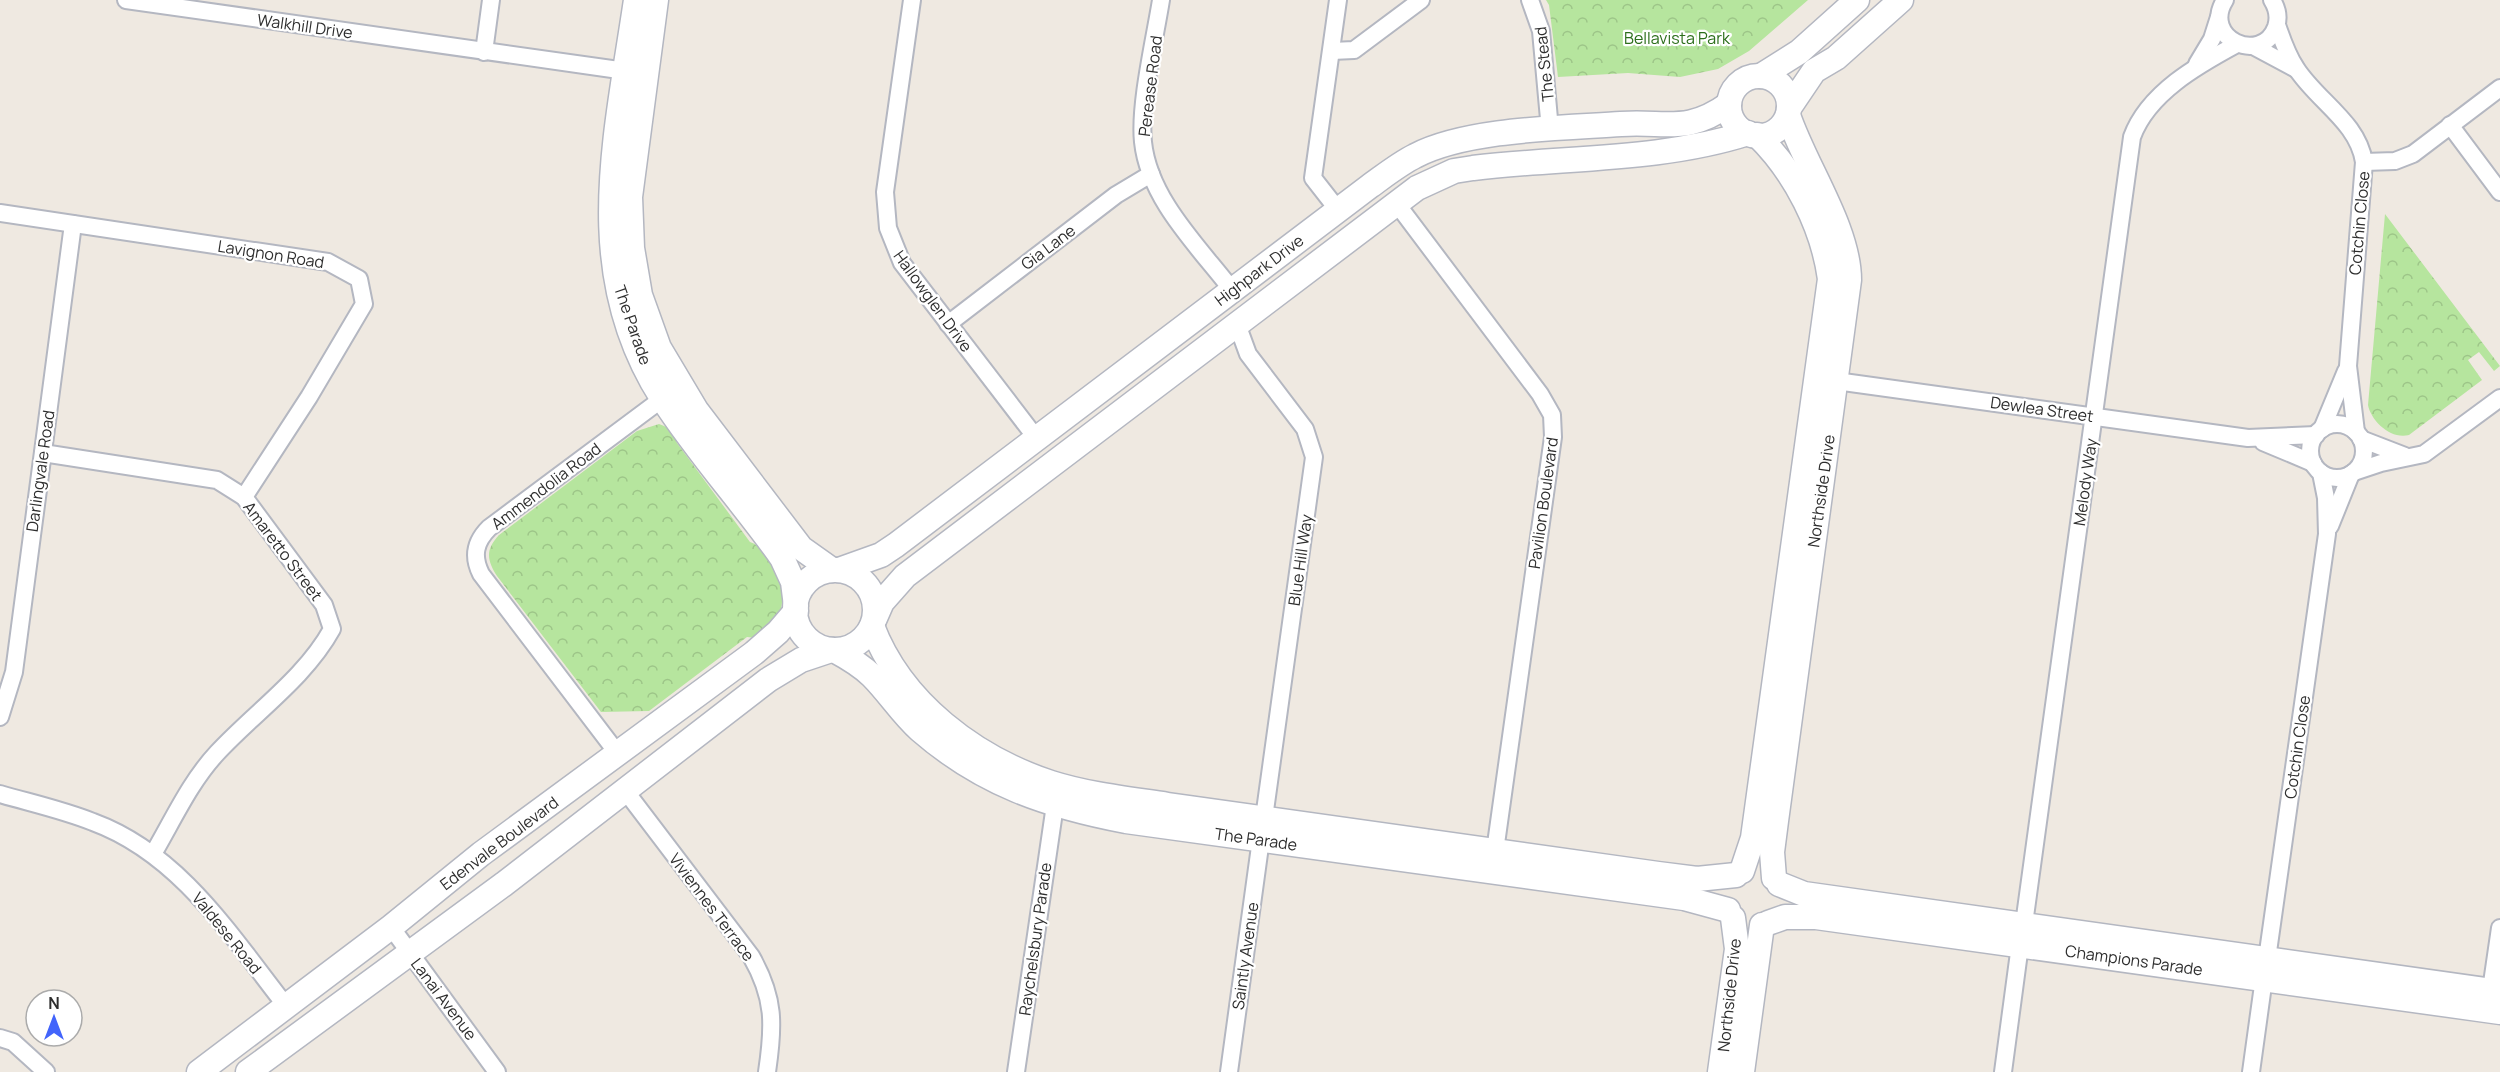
<svg xmlns="http://www.w3.org/2000/svg" width="2500" height="1072" font-family="Manrope,sans-serif">
<style>
.park{fill:url(#park-crowns)}
.lines{fill:none;stroke-linecap:round;stroke-linejoin:round}
.street-casing{stroke:#b4b7c1;stroke-width:20}
.secondary-casing{stroke:#b4b7c1;stroke-width:27}
.street{stroke:#fff;stroke-width:16}
.secondary{stroke:#fff;stroke-width:24}
.labels{text-anchor:middle;dominant-baseline:central;stroke-width:4.5;stroke-linejoin:round;paint-order:stroke}
.street-label{font-size:16px;fill:#2e2e2e;stroke:#fff}
.park-label{font-size:16px;fill:#2c6e1b;stroke:#fff}
</style>
<defs>
<pattern id="park-crowns" width="20" height="18" patternUnits="userSpaceOnUse" patternTransform="scale(1.5)"><rect width="20" height="18" fill="#b6e59e"/><path d="M2 6a3 3 0 1 1 6 0M12 15a3 3 0 1 1 6 0" fill="none" stroke="#9dc588"/></pattern>
</defs>
<rect width="100%" height="100%" fill="#efe9e1"/>
<g class="park">
<path d="M1546 0H1808L1749 51 1718 69 1680 77 1628 73 1558 77 1549 5Z"/>
<path d="M2385 214 2500 366 2494 371 2479 352 2468 360 2482 380 2409 435C2391 440 2371 421 2368 405Z"/>
<path d="M659 424C670 428 675 432 677 443L750 542C773 550 790 590 779 614 773 624 765 631 756 638L747 637 649 711 601 712 497 576C487 560 485 550 499 535L637 431Z"/>
</g>
<g class="lines">
<g class="street-casing">
<g id="street">
<path d="M126 0 633 72"/>
<path d="M912 0 885 192 888 228 902 263 1037 439"/>
<path d="M1161 0C1155 38 1139 105 1143 142 1149 199 1198 246 1232 290"/>
<path d="M1530 0 1541 31 1550 130"/>
<path d="M2225 0C2201 38 2261 66 2276 27 2279 18 2277 8 2272 0"/>
<path d="M2277 25C2282 39 2287 55 2296 68 2317 101 2358 122 2364 162L2348 366 2356 432"/>
<path d="M2253 46 2296 69"/>
<path d="M1332 51 1354 50 1421 0"/>
<path d="M484 52 491 0"/>
<path d="M2197 64 2212 39 2219 17"/>
<path d="M2450 125 2500 192"/>
<path d="M2364 162 2395 161 2413 154 2500 88"/>
<path d="M1397 204 1540 394 1552 415 1553 437 1495 851"/>
<path d="M1338 210 1313 178 1338 0"/>
<path d="M0 213 328 262 359 279 364 304 309 397 244 497"/>
<path d="M948 324 1116 195 1151 174"/>
<path d="M1237 324 1248 354 1305 429 1314 457 1264 818"/>
<path d="M1836 381 2248 438 2316 435"/>
<circle cx="2337" cy="451" r="27"/>
<path d="M2322 429 2346 371"/>
<path d="M2361 439 2405 456"/>
<path d="M2263 442 2313 463"/>
<path d="M43 453 217 480 244 497 324 605 332 629C305 678 255 712 217 753 190 782 173 820 153 854"/>
<path d="M2354 472 2381 463 2424 454 2500 398"/>
<path d="M2330 526 2351 474"/>
<path d="M0 717 14 672 73 224"/>
<path d="M618 754 481 574C472 556 475 542 489 528L670 393"/>
<path d="M624 789 751 956C775 998 774 1025 767 1072"/>
<path d="M0 794C31 803 63 810 93 822 180 854 231 936 286 1006"/>
<path d="M2024 924 2132 137C2148 93 2198 65 2237 44"/>
<path d="M391 927 497 1072"/>
<path d="M2267 959 2327 534 2326 498 2321 473"/>
<path d="M2491 990 2500 928"/>
<path d="M0 1038 13 1042 46 1072"/>
<path d="M1016 1072 1055 805"/>
<path d="M1229 1072 1261 839"/>
<path d="M2003 1072 2020 945"/>
<path d="M2251 1072 2264 978"/>
</g>
</g>
<g class="secondary-casing">
<g id="secondary">
<path d="M636 0C616 137 581 272 662 398 698 454 744 504 782 558L793 582 796 606"/>
<path d="M656 0 630 197 632 248 640 295 659 348 696 410 801 548 832 570"/>
<path d="M1761 76 1799 52 1857 0"/>
<circle cx="1759" cy="106" r="30"/>
<path d="M1789 108 1814 71 1836 58 1901 0"/>
<path d="M839 570 881 555 896 545 1370 186C1384 176 1399 164 1415 156 1466 129 1562 128 1621 124 1668 121 1687 134 1729 104"/>
<circle cx="835" cy="610" r="40"/>
<path d="M875 618 882 602 905 576 1417 188 1454 171 1473 168C1564 157 1661 161 1748 133"/>
<path d="M872 626C901 703 975 758 1051 783 1089 795 1129 799 1168 805L1658 874 1697 879 1736 875"/>
<path d="M834 650C847 657 861 665 872 676 889 693 902 714 920 730 982 784 1047 806 1126 821L1684 898 1728 910"/>
<path d="M1742 871 1753 838 1830 279C1823 227 1795 172 1757 135"/>
<path d="M1774 878 1772 852 1776 821 1849 280C1849 228 1805 166 1788 115"/>
<path d="M1779 884 1804 894 2500 992"/>
<path d="M1768 923 1785 917H1816L2500 1012"/>
<path d="M199 1072 391 927 481 854 754 653 778 632 796 611"/>
<path d="M248 1072 504 884 768 680 801 660 831 650"/>
<path d="M1720 1072 1737 949 1733 918"/>
<path d="M1742 1072 1762 925"/>
</g>
</g>
<use href="#street" class="street"/>
<use href="#secondary" class="secondary"/>
</g>
<g class="labels">
<g class="street-label">
<text transform="translate(305 26) rotate(8)">Walkhill Drive</text>
<text transform="translate(1544 64) rotate(-96)">The Stead</text>
<text transform="translate(1150 86) rotate(-83)">Perease Road</text>
<text transform="translate(2359 223) rotate(-85)">Cotchin Close</text>
<text transform="translate(1048 247) rotate(-37)">Gia Lane</text>
<text transform="translate(271 254) rotate(9)">Lavignon Road</text>
<text transform="translate(1259 270) rotate(-37)">Highpark Drive</text>
<text transform="translate(933 301) rotate(54)">Hallowglen Drive</text>
<text transform="translate(633 325) rotate(71)">The Parade</text>
<text transform="translate(2042 409) rotate(8)">Dewlea Street</text>
<text transform="translate(40 471) rotate(-82)">Darlingvale Road</text>
<text transform="translate(2085 482) rotate(-82)">Melody Way</text>
<text transform="translate(546 486) rotate(-37)">Ammendolia Road</text>
<text transform="translate(1821 491) rotate(-82)">Northside Drive</text>
<text transform="translate(1543 503) rotate(-82)">Pavilion Boulevard</text>
<text transform="translate(283 551) rotate(53)">Amaretto Street</text>
<text transform="translate(1300 560) rotate(-82)">Blue Hill Way</text>
<text transform="translate(2297 747) rotate(-82)">Cotchin Close</text>
<text transform="translate(1256 839) rotate(8)">The Parade</text>
<text transform="translate(499 843) rotate(-37)">Edenvale Boulevard</text>
<text transform="translate(712 907) rotate(53)">Viviennes Terrace</text>
<text transform="translate(227 933) rotate(51)">Valdese Road</text>
<text transform="translate(1035 939) rotate(-82)">Raychelsbury Parade</text>
<text transform="translate(1245 956) rotate(-82)">Saintly Avenue</text>
<text transform="translate(2134 960) rotate(8)">Champions Parade</text>
<text transform="translate(1729 995) rotate(-84)">Northside Drive</text>
<text transform="translate(444 999) rotate(53)">Lanai Avenue</text>
</g>
<g class="park-label">
<text x="1677" y="38">Bellavista Park</text>
</g>
</g>
<g transform="translate(54 1018)"><circle r="28" fill="#ffffff" stroke="#ababab" stroke-width="1.5"/>
<path d="M0-4.5L10 22L0 15L-10 22Z" fill="#4264fb"/>
<text y="-9" font-size="16" font-weight="bold" text-anchor="middle" fill="#2e2e2e">N</text>
</g>
</svg>
